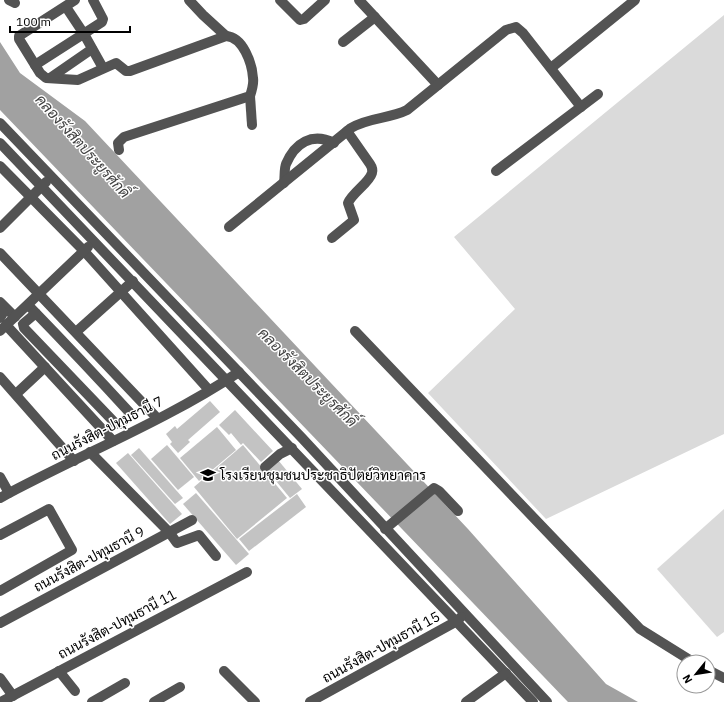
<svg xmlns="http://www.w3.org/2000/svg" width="724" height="702" font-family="'IBM Plex Sans',Sarabun,sans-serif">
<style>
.green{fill:#dadada}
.water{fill:#a1a1a1}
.building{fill:#c3c3c3}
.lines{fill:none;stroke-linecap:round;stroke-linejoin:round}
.minor{stroke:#535353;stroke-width:10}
.labels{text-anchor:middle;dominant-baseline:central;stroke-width:3;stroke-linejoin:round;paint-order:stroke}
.street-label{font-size:14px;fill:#000;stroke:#fff}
.poi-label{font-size:14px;fill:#000;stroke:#fff;text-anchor:start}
.water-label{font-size:15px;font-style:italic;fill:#424242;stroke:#fff}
</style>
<rect width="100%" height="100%" fill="#fff"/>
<g class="green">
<path d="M724 15V434L546 519 428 393 515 309 454 237Z"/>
<path d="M724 509V632L717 637 657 569Z"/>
</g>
<path class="water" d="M0 42 20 73 85 121 468 529 606 684 638 702H568L0 110Z"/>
<g class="building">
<path d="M210 401 220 412 188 440 190 442 178 453 170 444 172 442 166 434 175 426 177 429Z"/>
<path d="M235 410 273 451 261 462 243 443 241 445 231 433 229 435 219 425Z"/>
<path d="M217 427 236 450 199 481 180 458Z"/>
<path d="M167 445 194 477 178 490 151 459Z"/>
<path d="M243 445 287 498 237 539 194 487Z"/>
<path d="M139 448 183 498 175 504 131 455Z"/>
<path d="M128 453 182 514 170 524 116 463Z"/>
<path d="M278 460 302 489 290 498 267 470Z"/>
<path d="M196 493 249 554 236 565 183 504Z"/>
<path d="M297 494 306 507 249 551 239 539Z"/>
</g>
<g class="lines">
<g class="minor">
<path d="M9 0 15 3"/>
<path d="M75 0 19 36V39L40 73 46 78 78 80 116 63 126 71H130L226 36C243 37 252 63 253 78 254 84 252 90 250 96L124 137 118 143 119 150"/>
<path d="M189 0 203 15 226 36"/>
<path d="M280 0 300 20 304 19 325 0"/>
<path d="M359 0 438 85"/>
<path d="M66 7 84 34 103 68"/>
<path d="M343 42 375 17"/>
<path d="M35 65 102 22 103 19 93 0"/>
<path d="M551 68 635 0"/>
<path d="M50 78 92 49"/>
<path d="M250 96 252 125"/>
<path d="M0 123 302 438 547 702"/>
<path d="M0 143 533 702"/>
<path d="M0 166 84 251 209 390"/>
<path d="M496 171 598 94"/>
<path d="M284 183C285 177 284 169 286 164 295 143 312 132 334 143"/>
<path d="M229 227 351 128C369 117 389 119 407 110L506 30 516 27 523 33 581 107"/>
<path d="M0 228 46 182"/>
<path d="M332 238 354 220 348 203C353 192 369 183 372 173 373 170 372 167 370 164L347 131"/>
<path d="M0 253 157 418"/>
<path d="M0 302 15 317"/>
<path d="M28 305C62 340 97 377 130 413V416L120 424 115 423 24 328 23 324 36 313"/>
<path d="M0 309 3 313 0 318"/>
<path d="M6 325 113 441"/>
<path d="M0 331 88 247"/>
<path d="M355 331 640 629 693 662"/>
<path d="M76 332 133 281"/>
<path d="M0 377 74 461"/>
<path d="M16 394 45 367"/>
<path d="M90 452 169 532 177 543 199 535 216 556"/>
<path d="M265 467 280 454 292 448"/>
<path d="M0 477 9 493"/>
<path d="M0 498C79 455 164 422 239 372"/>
<path d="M385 529 434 488 439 491 458 511"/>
<path d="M0 535 49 509 72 550 0 591"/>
<path d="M0 623 192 520"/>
<path d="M708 670 724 678"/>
<path d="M59 671 75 691"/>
<path d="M224 671 255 702"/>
<path d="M0 678 13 696"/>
<path d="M1 702 247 572"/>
<path d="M92 702 125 683"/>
<path d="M154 702 180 687"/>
<path d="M310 702 457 621 461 617"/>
<path d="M466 702 506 673"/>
</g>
</g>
<defs>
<g id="school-bare" transform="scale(1.2)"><path d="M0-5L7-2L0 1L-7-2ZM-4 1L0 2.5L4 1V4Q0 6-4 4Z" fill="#000" stroke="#fff" stroke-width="2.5" paint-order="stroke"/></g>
</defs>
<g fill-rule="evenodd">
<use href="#school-bare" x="208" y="475"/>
</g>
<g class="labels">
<g class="street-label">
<text transform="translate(107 428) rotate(-27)">ถนนรังสิต-ปทุมธานี 7</text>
<text transform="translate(89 559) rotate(-28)">ถนนรังสิต-ปทุมธานี 9</text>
<text transform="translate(117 624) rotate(-28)">ถนนรังสิต-ปทุมธานี 11</text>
<text transform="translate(381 647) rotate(-29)">ถนนรังสิต-ปทุมธานี 15</text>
</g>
<g class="poi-label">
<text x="220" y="475">โรงเรียนชุมชนประชาธิปัตย์วิทยาคาร</text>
</g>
<g class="water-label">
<text transform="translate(83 146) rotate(48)">คลองรังสิตประยูรศักดิ์</text>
<text transform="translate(308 377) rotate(45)">คลองรังสิตประยูรศักดิ์</text>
</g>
</g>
<g transform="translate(696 674) rotate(240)"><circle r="19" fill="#ffffff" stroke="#999999"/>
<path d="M0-3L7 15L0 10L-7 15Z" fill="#000000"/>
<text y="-6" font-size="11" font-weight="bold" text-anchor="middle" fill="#000000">N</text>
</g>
<path d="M10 26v6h120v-6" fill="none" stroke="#000000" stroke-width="2"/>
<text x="16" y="26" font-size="12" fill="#000000" stroke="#ffffff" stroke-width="3" paint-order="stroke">100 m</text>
</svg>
